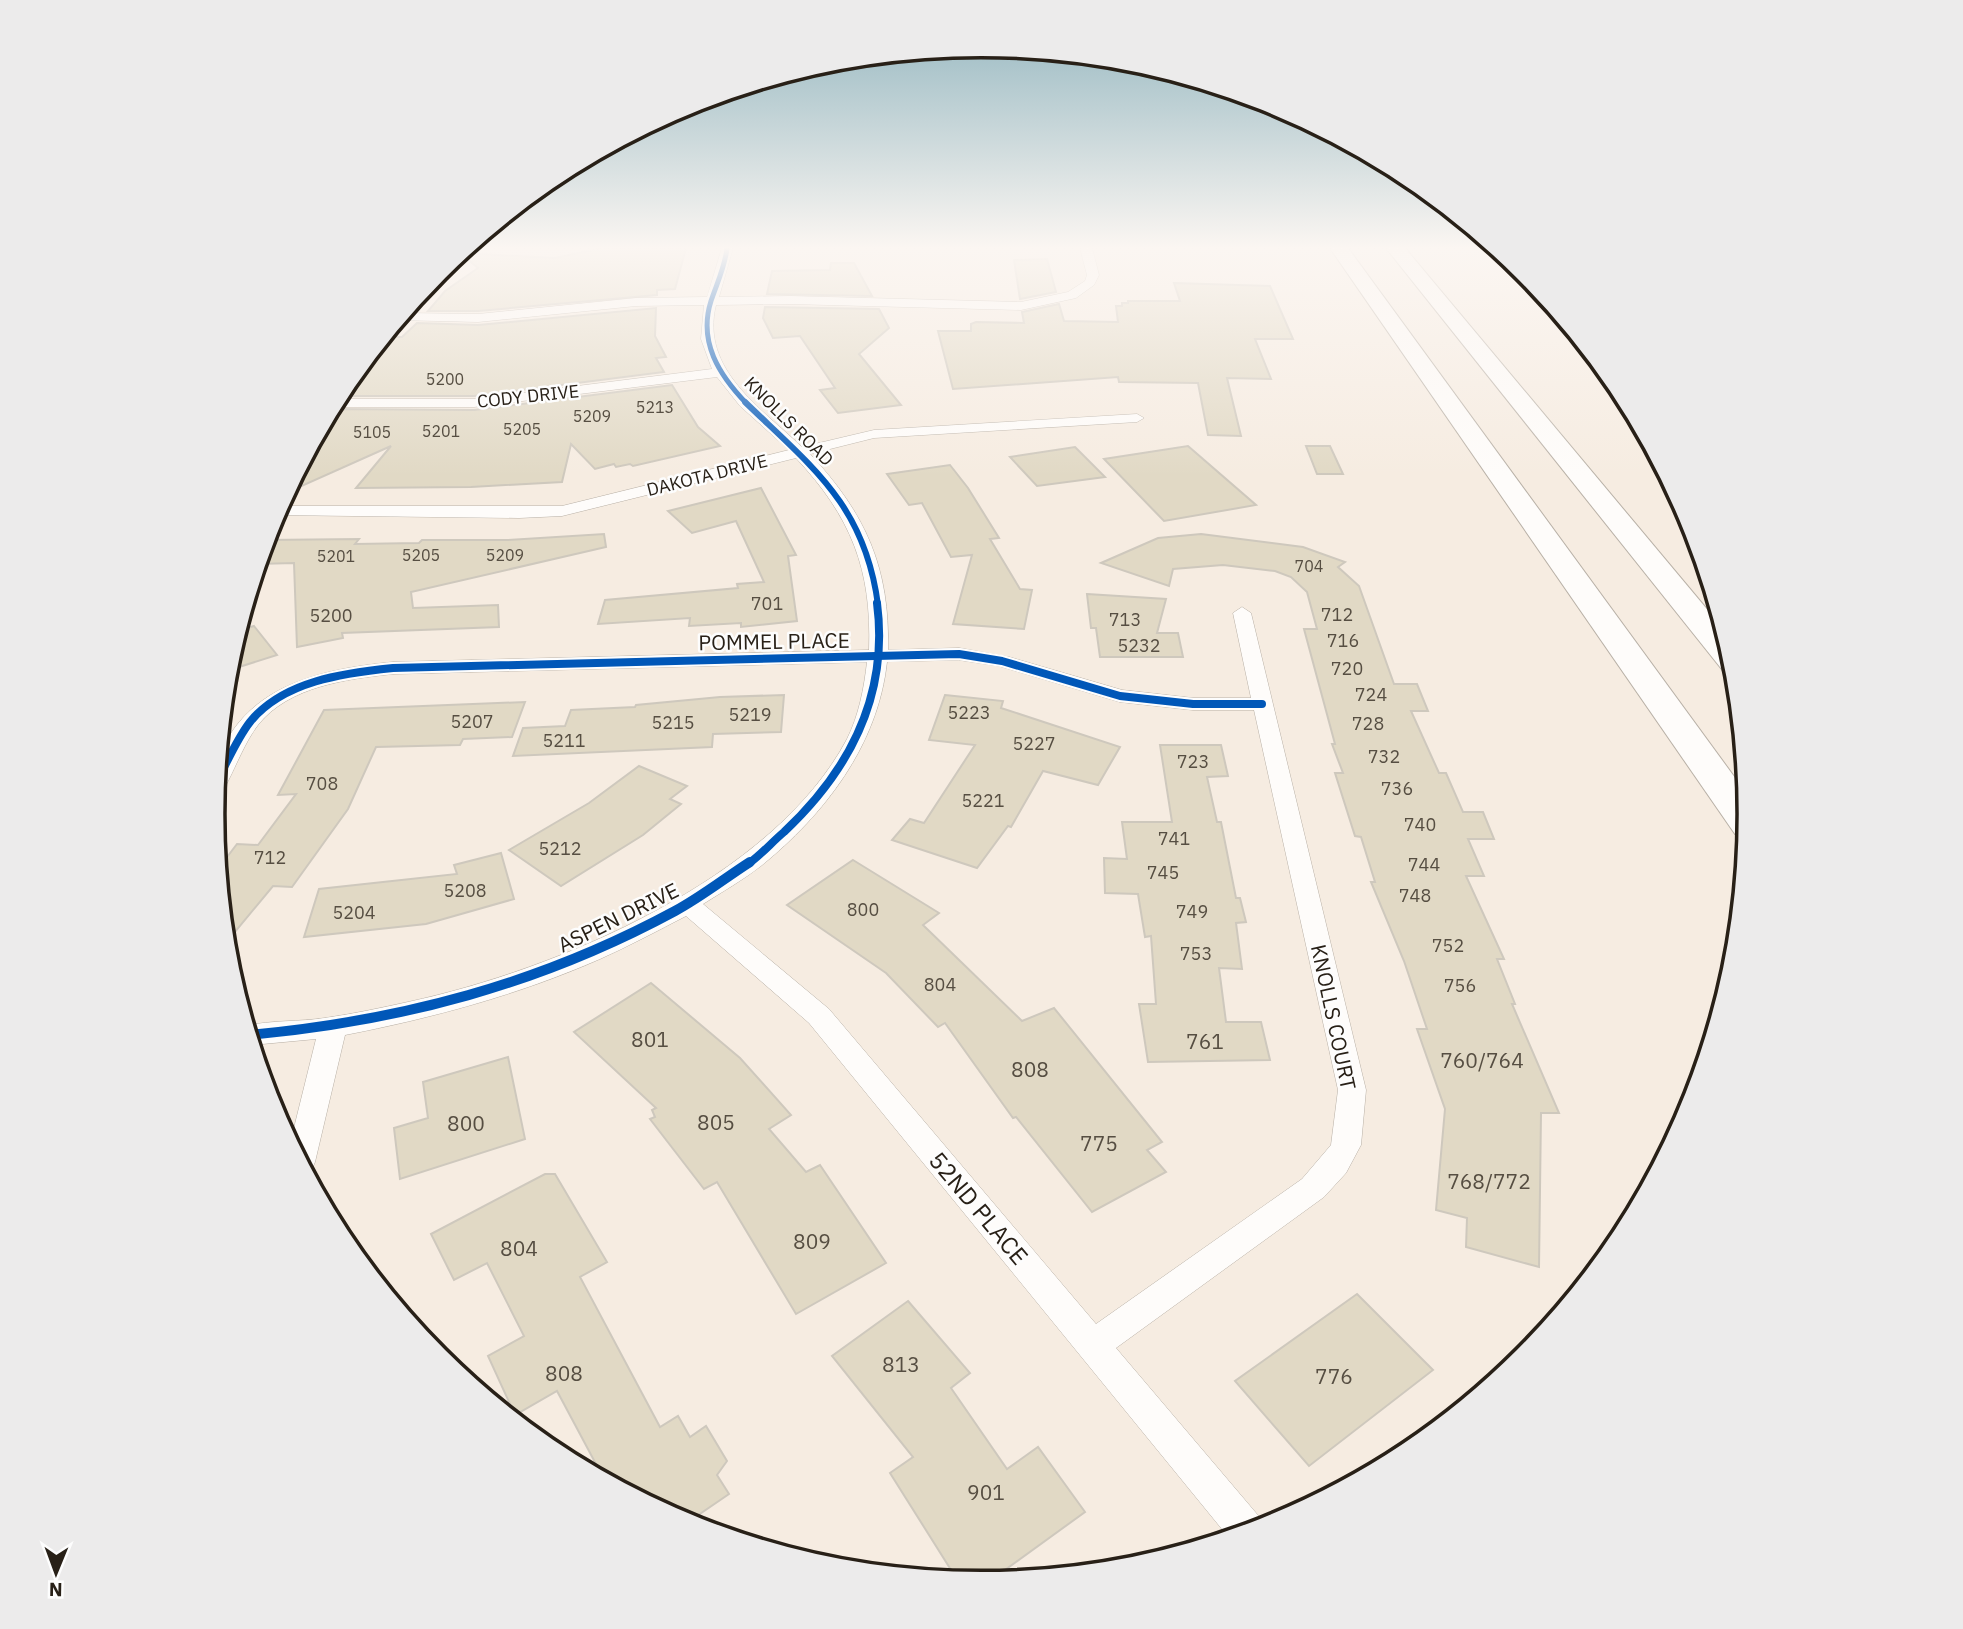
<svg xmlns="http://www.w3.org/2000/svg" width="1963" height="1629" font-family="'IBM Plex Sans',sans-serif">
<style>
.building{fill:#e1d9c5;stroke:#cec8bd;stroke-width:2}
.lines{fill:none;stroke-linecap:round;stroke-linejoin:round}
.street-casing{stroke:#b8b0a6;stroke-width:1}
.highway-casing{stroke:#b8b0a6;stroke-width:2}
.street{fill:#fefcfa;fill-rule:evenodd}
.highway{fill:#fefcfa;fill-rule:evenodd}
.cycleway-far3-casing{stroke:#fdfdfd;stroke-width:8}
.cycleway-far2-casing{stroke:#fdfdfd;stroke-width:10}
.cycleway-far1-casing{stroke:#fdfdfd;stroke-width:12}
.cycleway-casing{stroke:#fdfdfd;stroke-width:15}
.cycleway-far3{stroke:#0057b8;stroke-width:5}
.cycleway-far2{stroke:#0057b8;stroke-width:6}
.cycleway-far1{stroke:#0057b8;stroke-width:8}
.cycleway{stroke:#0057b8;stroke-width:10}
.labels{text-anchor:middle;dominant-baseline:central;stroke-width:5;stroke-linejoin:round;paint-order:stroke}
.far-number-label{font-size:16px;fill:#564e42}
.far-street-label{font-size:18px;fill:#282017;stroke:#fdfdfd}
.number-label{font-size:18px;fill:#564e42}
.street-label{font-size:21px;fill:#282017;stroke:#fdfdfd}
.near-number-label{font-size:21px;fill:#564e42}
.near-street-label{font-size:24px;fill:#282017;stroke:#fdfdfd}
.rim{fill:none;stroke:#282017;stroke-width:3.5}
</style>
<rect width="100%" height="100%" fill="#f6ece1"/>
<g class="building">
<path d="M602 248H686L675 289 657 290V295L478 311H428L445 291 478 268 460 253 555 258Z"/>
<path d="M1047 259 1056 292 1020 299 1014 260Z"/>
<path d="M831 263H854L872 296 767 294 772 271 830 270Z"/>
<path d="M1174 283 1270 286 1293 339H1255L1271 379 1227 378 1241 436 1208 435 1198 383 1119 382 1118 377 953 389 938 331H971V324L976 322 1024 323 1022 312 1059 304 1064 321 1118 322 1116 306H1122V303H1128V301H1180Z"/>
<path d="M765 307 879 309 889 328 859 354 901 405 838 413 820 390 835 388 800 336 773 338 763 318Z"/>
<path d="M656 308 655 336 666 357 656 358 664 372 474 396H338L392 337H402L417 323 478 325Z"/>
<path d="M672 385 698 427 720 446 633 466 630 464 616 467 614 464 595 469 571 444 562 482 471 487 356 488 391 446 286 493 330 409 474 410Z"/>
<path d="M1188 446 1256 505 1164 521 1104 459Z"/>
<path d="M1306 446H1330L1343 474H1317Z"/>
<path d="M1075 447 1105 477 1037 486 1010 457Z"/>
<path d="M950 465 968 488 999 538 990 539 1020 589 1032 590 1024 629 953 624 972 555 951 557 922 503 909 505 887 474Z"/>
<path d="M761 488 796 555 788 556 797 621 741 627V623L689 626 690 618 598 624 605 600 738 588 737 584 764 582 736 521 692 533 668 511Z"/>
<path d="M604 534 606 547 411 592 413 608 498 605 499 627 342 633 343 638 297 647 294 563 258 564 265 540 359 539 355 544 419 543 422 540H508Z"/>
<path d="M1201 534 1303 547 1345 562 1338 567 1359 586 1394 684H1417L1428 711H1411L1439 773H1446L1463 812H1483L1494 839H1468L1484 876H1466L1504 959H1497L1515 1004H1512L1559 1113H1541L1539 1267 1466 1247 1467 1218 1436 1210 1445 1109 1417 1029H1427L1404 961 1371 882H1375L1361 837 1355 836 1335 773H1343L1332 744H1335L1304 629H1317L1307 592 1291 577 1275 571 1223 565 1173 569 1169 586 1101 563 1158 538Z"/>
<path d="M1087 594 1166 599 1157 633H1178L1183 657H1100L1096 628H1091Z"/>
<path d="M254 626 277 655 239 667 230 655 237 631Z"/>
<path d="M784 695 781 732 713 734 712 747 513 756 523 728 565 726 571 710 635 707 636 705 720 697Z"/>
<path d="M945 695 1003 701 1001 708 1120 747 1098 785 1043 771 1011 827 1008 826 977 868 892 840 910 819 924 823 975 745 929 740Z"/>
<path d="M525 702 512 737 463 739 460 745 376 747 348 809 292 887 273 886 225 944 218 869 237 844 258 845 296 794 278 795 324 710Z"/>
<path d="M1160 745H1221L1228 776 1207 777 1217 822H1221L1236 898H1240L1246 922 1236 923 1242 969 1219 968 1226 1022H1261L1270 1060 1148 1062 1139 1004H1156L1151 936 1145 937 1138 894 1105 893 1104 858 1127 859 1122 822H1172Z"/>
<path d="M639 766 687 786 670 799 681 804 643 835 561 886 509 850 589 803Z"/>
<path d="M501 853 514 899 426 924 304 937 319 889 457 874 454 865Z"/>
<path d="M853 860 939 913 923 925 1022 1021 1054 1008 1162 1142 1147 1150 1166 1172 1092 1212 1016 1117 1013 1118 945 1023 938 1027 886 973 787 905Z"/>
<path d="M651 983 740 1058 791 1115 769 1129 806 1172 820 1165 886 1263 796 1314 717 1182 704 1189 650 1119 655 1117 652 1110 656 1108 574 1032Z"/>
<path d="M508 1057 525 1139 400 1179 394 1128 428 1118 423 1082Z"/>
<path d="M545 1174H555L607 1262 580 1277 660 1427 678 1416 690 1437 706 1426 727 1461 717 1475 729 1494 685 1524 605 1481 557 1391 515 1415 488 1356 524 1336 487 1263 454 1280 431 1234Z"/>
<path d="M1357 1294 1433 1370 1309 1466 1235 1381Z"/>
<path d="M908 1301 970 1373 951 1388 1007 1469 1038 1447 1085 1512 987 1583 958 1581 890 1473 913 1457 832 1356Z"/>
</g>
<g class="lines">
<g class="street-casing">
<path id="street" d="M722 248H733L719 297 790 296 1021 302 1068 292 1085 281 1087 275 1080 248H1092L1099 275 1094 285 1076 298 1021 310 790 304 716 305C700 369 761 408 802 447L874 430 1137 414 1144 418 1137 422 874 438 810 454C866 514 890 568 888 650L959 648 1009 657 1122 690 1193 698H1251L1233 613 1242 607 1251 613 1366 1090 1361 1145 1346 1173 1324 1197 1116 1348 1262 1520 1266 1528 1230 1539 809 1023 686 916C657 931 629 946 600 959 518 995 432 1018 345 1035L315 1162 311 1171 305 1173 290 1144 316 1039 252 1045 246 1026C271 1020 299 1022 325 1018 353 1014 381 1008 408 1002 557 970 773 879 847 739 859 715 864 688 867 662L393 674C347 679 289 686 258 725 245 742 237 764 227 783L224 788 215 789C216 779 215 767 219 757 247 684 324 669 393 662L869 650C872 569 851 517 796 458L562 516 519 518 274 515 279 506H562L789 450 740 406 717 377 474 407H332L336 399H474L712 369 701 339 704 305 636 306 478 322 397 320 403 313 478 314 636 298 707 297ZM959 660 999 666 1120 702 1193 710H1254L1338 1090 1331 1145 1302 1179 1096 1324 829 1009 703 904C722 892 743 880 761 866 825 814 878 745 887 662Z"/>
</g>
<g class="highway-casing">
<g id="highway">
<path d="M1330 248H1348L1749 797 1748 837 1735 834Z"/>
<path d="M1386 248H1405L1726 632 1737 675 1724 672Z"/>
</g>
</g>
<use href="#street" class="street"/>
<use href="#highway" class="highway"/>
<g class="cycleway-far3-casing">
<path id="cycleway-far3" d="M727 248C725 267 717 283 711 301 698 342 719 375 747 404"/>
</g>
<g class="cycleway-far2-casing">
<path id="cycleway-far2" d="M745 402C812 467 865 505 878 605"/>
</g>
<g class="cycleway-far1-casing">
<g id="cycleway-far1">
<path d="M216 783C227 763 236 740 250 722 283 681 344 673 393 668L959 654 1002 661 1120 696 1193 704H1262"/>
<path d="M748 864C761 855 772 842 784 832 850 770 889 695 877 603"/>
</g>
</g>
<g class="cycleway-casing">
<path id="cycleway" d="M249 1035C401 1021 540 984 675 911 701 897 725 878 750 862"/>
</g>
<use href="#cycleway-far3" class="cycleway-far3"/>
<use href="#cycleway-far2" class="cycleway-far2"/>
<use href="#cycleway-far1" class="cycleway-far1"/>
<use href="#cycleway" class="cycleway"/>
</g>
<linearGradient id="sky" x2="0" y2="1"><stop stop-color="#90b4be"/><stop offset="0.52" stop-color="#fbf6f2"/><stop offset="1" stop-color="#fbf6f2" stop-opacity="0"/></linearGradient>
<rect width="1963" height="476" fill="url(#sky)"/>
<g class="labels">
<g class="far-number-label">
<text x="445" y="379">5200</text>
<text x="655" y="407">5213</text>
<text x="592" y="416">5209</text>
<text x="522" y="429">5205</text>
<text x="441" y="431">5201</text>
<text x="372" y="432">5105</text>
<text x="421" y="555">5205</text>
<text x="505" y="555">5209</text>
<text x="336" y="556">5201</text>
<text x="1309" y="566">704</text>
</g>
<g class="far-street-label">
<text transform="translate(528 396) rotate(-6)">CODY DRIVE</text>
<text transform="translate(789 421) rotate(45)">KNOLLS ROAD</text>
<text transform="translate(707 475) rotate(-14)">DAKOTA DRIVE</text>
</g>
<g class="number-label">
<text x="767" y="603">701</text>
<text x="1337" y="614">712</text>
<text x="331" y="615">5200</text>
<text x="1125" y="619">713</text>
<text x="1343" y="640">716</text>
<text x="1139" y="645">5232</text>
<text x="1347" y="668">720</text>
<text x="1371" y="694">724</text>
<text x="969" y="712">5223</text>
<text x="750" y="714">5219</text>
<text x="472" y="721">5207</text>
<text x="673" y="722">5215</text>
<text x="1368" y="723">728</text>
<text x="564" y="740">5211</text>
<text x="1034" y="743">5227</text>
<text x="1384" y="756">732</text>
<text x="1193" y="761">723</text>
<text x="322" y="783">708</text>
<text x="1397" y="788">736</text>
<text x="983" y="800">5221</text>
<text x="1420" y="824">740</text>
<text x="1174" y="838">741</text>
<text x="560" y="848">5212</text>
<text x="270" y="857">712</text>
<text x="1424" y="864">744</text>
<text x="1163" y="872">745</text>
<text x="465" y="890">5208</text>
<text x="1415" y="895">748</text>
<text x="863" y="909">800</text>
<text x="1192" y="911">749</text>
<text x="354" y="912">5204</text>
<text x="1448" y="945">752</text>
<text x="1196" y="953">753</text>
<text x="940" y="984">804</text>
<text x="1460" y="985">756</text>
</g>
<g class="street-label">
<text transform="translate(774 641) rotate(-1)">POMMEL PLACE</text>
<text transform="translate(618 917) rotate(-26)">ASPEN DRIVE</text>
<text transform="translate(1334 1017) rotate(78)">KNOLLS COURT</text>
</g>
<g class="near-number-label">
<text x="650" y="1039">801</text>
<text x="1205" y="1041">761</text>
<text x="1482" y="1060">760/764</text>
<text x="1030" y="1069">808</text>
<text x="716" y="1122">805</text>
<text x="466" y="1123">800</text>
<text x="1099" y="1143">775</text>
<text x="1489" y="1181">768/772</text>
<text x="812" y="1241">809</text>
<text x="519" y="1248">804</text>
<text x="901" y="1364">813</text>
<text x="564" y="1373">808</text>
<text x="1334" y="1376">776</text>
<text x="986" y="1492">901</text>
</g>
<g class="near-street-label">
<text transform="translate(979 1208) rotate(50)">52ND PLACE</text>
</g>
</g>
<path d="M0 0H1963V1629H0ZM225 814a756 756 0 1 1 1512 0a756 756 0 1 1-1512 0Z" fill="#ecebeb" fill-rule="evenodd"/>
<path class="rim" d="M225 814a756 756 0 1 1 1512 0a756 756 0 1 1-1512 0Z"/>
<g transform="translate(56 1573) rotate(181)" stroke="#fdfdfd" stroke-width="5" paint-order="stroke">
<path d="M0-5L12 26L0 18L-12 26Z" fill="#282017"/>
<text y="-10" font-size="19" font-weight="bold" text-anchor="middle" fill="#282017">N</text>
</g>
</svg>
